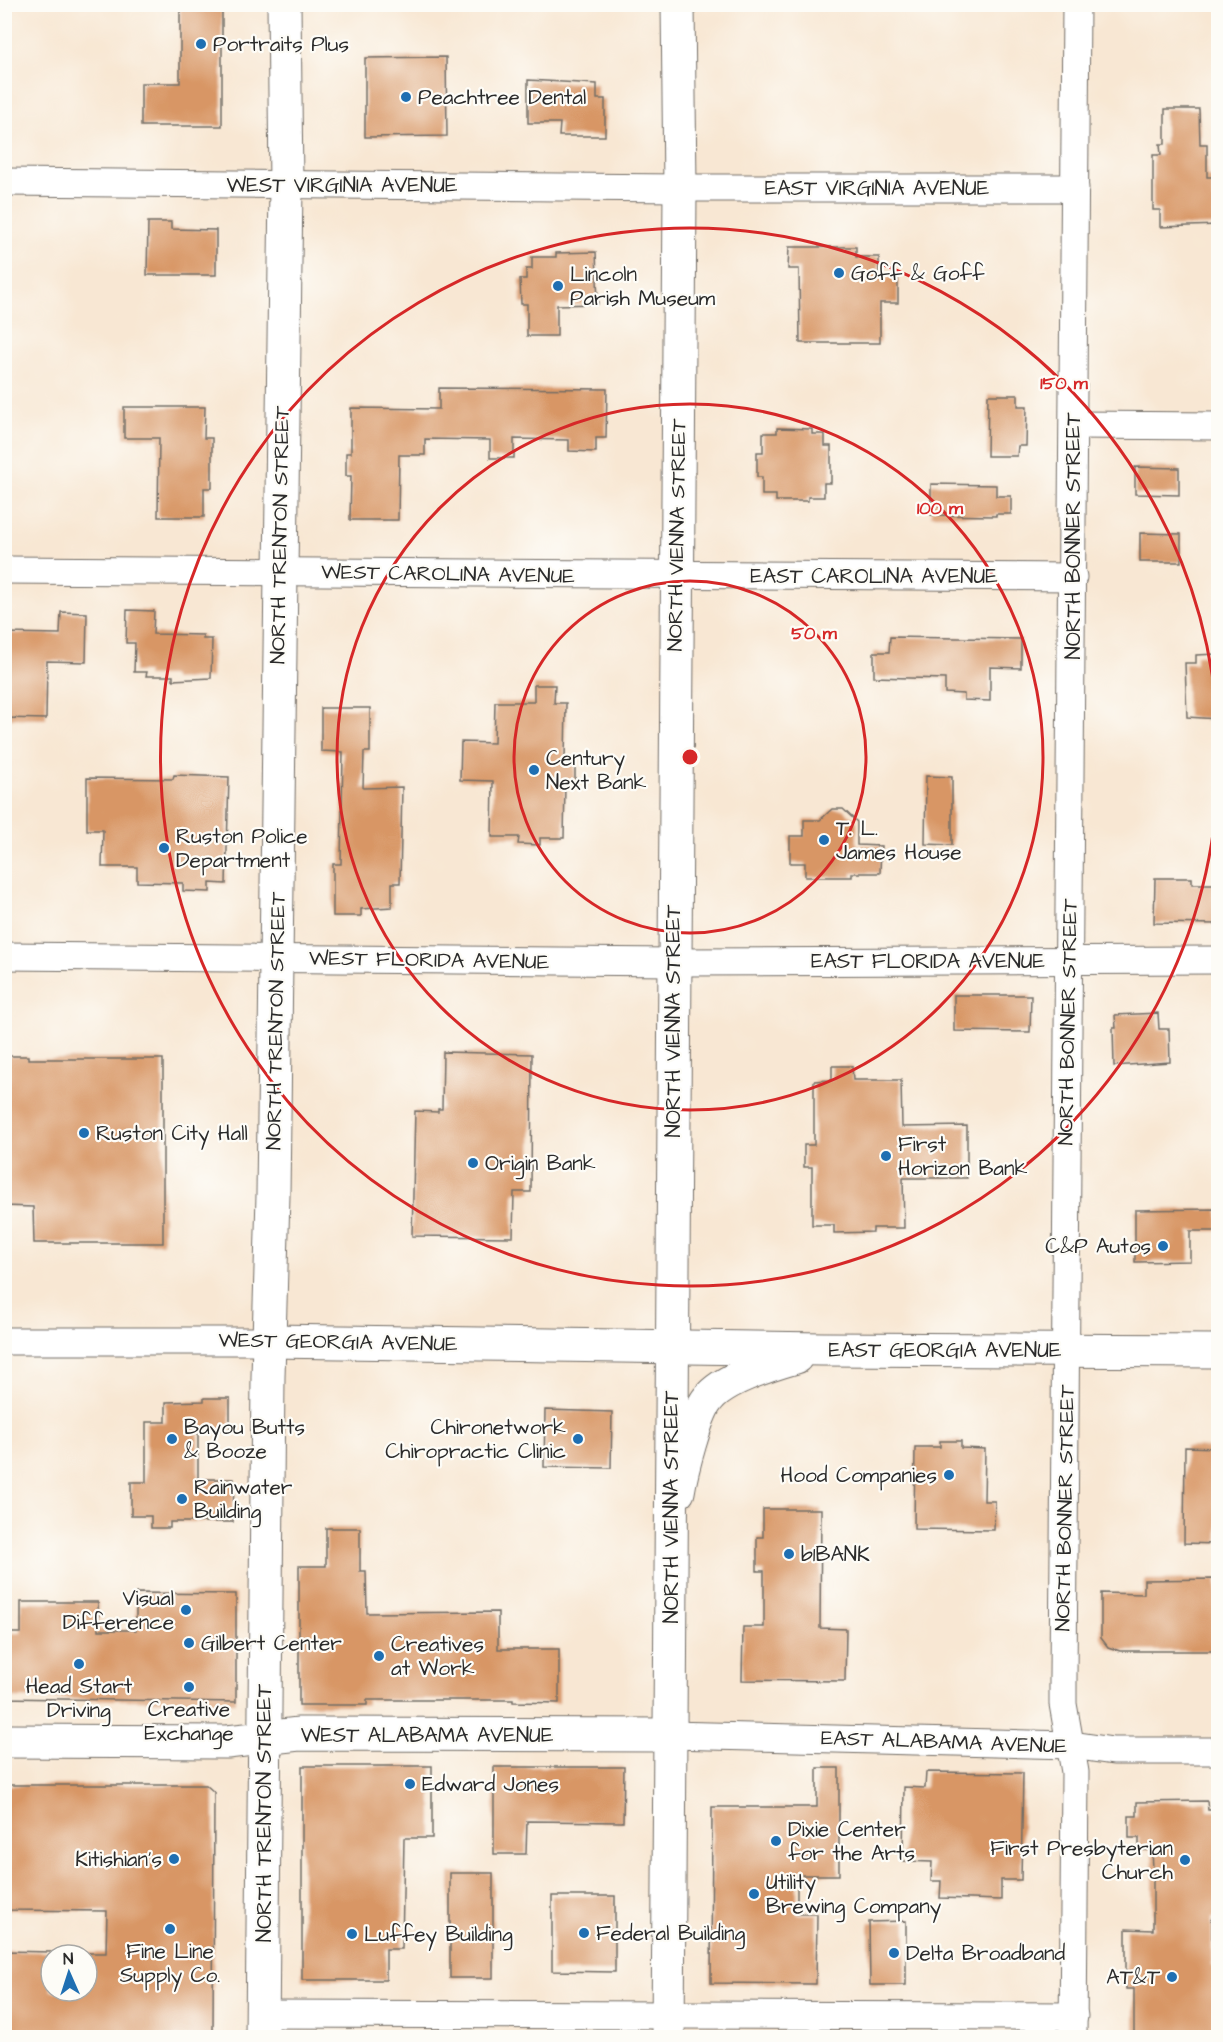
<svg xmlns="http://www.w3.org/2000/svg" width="1223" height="2042" font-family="'Architects Daughter',sans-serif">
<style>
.building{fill:#d89665}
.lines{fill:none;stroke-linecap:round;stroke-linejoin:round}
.minor-casing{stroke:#736d66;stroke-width:29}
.secondary-casing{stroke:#736d66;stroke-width:35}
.primary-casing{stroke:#736d66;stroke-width:35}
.trunk-casing{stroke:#736d66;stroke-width:35}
.minor{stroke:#fff;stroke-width:27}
.secondary{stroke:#fff;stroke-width:33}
.primary{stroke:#fff;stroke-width:33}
.trunk{stroke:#fff;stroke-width:33}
.ring{fill:none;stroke:#d62828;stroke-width:3}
.poi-dot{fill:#1f6fb2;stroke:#fdfcf7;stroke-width:2}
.labels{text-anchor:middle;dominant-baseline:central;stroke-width:4.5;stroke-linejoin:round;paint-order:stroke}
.poi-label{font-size:21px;fill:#2b2b2b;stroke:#fdfcf7;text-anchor:start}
.street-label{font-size:21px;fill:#2b2b2b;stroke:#fdfcf7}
.centre{fill:#d62828;stroke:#fdfcf7;stroke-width:3}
.ring-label{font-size:18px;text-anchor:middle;font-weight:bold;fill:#d62828;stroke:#fdfcf7;stroke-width:4.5;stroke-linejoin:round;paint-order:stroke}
</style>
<rect width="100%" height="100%" fill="#fdfcf7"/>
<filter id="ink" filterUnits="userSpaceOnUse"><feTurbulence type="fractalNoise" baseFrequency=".0167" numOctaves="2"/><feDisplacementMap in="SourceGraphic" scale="12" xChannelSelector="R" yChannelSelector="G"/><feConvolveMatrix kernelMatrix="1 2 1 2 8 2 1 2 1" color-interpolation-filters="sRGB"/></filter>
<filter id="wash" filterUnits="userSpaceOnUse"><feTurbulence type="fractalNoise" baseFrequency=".008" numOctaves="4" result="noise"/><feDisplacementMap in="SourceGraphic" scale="24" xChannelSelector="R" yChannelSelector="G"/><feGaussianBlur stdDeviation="1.35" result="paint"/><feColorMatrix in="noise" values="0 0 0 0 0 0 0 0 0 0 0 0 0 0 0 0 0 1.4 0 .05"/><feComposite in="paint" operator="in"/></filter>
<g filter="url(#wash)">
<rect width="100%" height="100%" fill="#f8e7d3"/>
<g id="blocks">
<g class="building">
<path d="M180 4H222V126H141V83H180Z"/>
<path d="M446 57 447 136 365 137V58Z"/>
<path d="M528 80 597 84V99H605V136H559L560 123H528Z"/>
<path d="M1165 109H1199L1200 144H1207V177H1213V201H1218V225L1160 227V210H1153V155H1161L1160 144H1165Z"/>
<path d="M148 222H171V229L216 230V275H147Z"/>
<path d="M789 247H856V257H879V277L898 278V303H880V343H800L799 269H788Z"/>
<path d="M596 252 598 304 557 305V336H527V304H521L520 279H526V269H532V257H556V253Z"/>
<path d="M439 388 607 389 606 438H596V452L569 451V440L514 439V458H490V440L425 439V455H399L398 520H350L351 476H346V453H351V408L439 409Z"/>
<path d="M988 395H1018V406H1027L1026 446H1018L1017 456H987Z"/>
<path d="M124 407H205L204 438H212V488H204V517H158L159 438H124Z"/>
<path d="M777 428 812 429V434H825V446H831V483H824V497H808V501H776V495H762V477H757V452H763V433H777Z"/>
<path d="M1135 467 1179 468V495L1135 494Z"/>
<path d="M931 484 996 485V496H1011V514H996V516L931 515Z"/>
<path d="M1140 533 1181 534V562H1140Z"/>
<path d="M127 610 154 611 153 634 203 635V639H212L211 678 173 680V676H146L147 672H134L135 643H126Z"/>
<path d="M61 612 87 613 86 662 47 661 46 719 4 718V633L60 634Z"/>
<path d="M890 637 1021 639V668L990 667V701L964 700V694L945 693V679L874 677V652H889Z"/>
<path d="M1217 654 1218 719 1187 717 1185 663H1196V655Z"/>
<path d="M534 685H555L554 703H566L565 759H575V784H565L564 838H540V845L518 844 519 837H492L493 781 460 780 461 742 494 743 495 702H534Z"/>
<path d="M321 708H370V752H364L363 788 402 787 400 883H392V907L361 909V916H333V864H341L343 752 321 751Z"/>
<path d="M174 775 229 777 226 884 210 883V892L183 891V883L137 882V867H102L103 830H87V778L173 779Z"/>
<path d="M926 776 952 777V845L925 844Z"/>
<path d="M832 809H843L857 822V845L881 846 880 873H852V877H805V863H790V836H804V820H820Z"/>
<path d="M1155 878H1192V884H1218V924L1154 923Z"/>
<path d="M954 995H1031L1030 1032 954 1031Z"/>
<path d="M1158 1013 1159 1029H1169L1170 1062 1114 1066 1113 1028H1116L1115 1015Z"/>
<path d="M443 1052 532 1054 531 1192H514L513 1237 412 1236 415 1111 438 1112V1109H442Z"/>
<path d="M4 1056H28V1059H163V1243H34L33 1207 4 1206Z"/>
<path d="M832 1066H852L853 1080H901L902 1127 967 1126V1178H903L904 1228H873V1232L834 1233V1225H812V1167H804V1145H814V1081L832 1080Z"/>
<path d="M1218 1209V1231H1190V1261L1135 1262V1210Z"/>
<path d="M204 1398H230V1430H198V1479H234L233 1522H170V1528H151V1516H131V1482H146V1422H166V1402L204 1401Z"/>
<path d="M545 1410 612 1412 611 1468 544 1467Z"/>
<path d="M940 1441H961V1448L985 1449 984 1501H995L994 1530 914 1529 915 1447H940Z"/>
<path d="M1185 1447 1218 1448V1544L1184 1543Z"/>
<path d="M763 1509H821L820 1628 846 1629 845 1681 742 1680 743 1627H764V1571H757V1537H763Z"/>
<path d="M326 1528H360V1571H366L367 1613 498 1612V1649H559V1703L513 1702V1700H367V1705H299V1566H326Z"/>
<path d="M1217 1579 1218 1651H1120L1108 1647 1101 1638V1593L1144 1594V1580Z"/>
<path d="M136 1593 236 1594V1702L4 1698V1633H21V1602H98L99 1630H136Z"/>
<path d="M302 1766H432V1838H404L402 1949H386V1980H302Z"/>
<path d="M494 1767H624L623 1822 527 1821 526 1854H494Z"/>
<path d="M817 1768H839V1875H797V1914H817L816 1984 711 1983 712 1807H817Z"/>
<path d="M926 1772 1023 1773 1021 1880H1001V1900L940 1898 941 1881H931L932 1862 903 1861 904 1787 925 1788Z"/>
<path d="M4 1785H206L214 1792 213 2037H4V1951L51 1952V1991H87V1953H106L107 1911 4 1910Z"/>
<path d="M1207 1801 1208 1810H1218V1918H1212V1965H1218V2037H1134V1989H1126V1929L1153 1930V1869L1152 1850H1139V1838H1129V1816H1137V1802Z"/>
<rect x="450" y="1873" width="43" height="105"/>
<path d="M552 1896H615V1972L552 1971Z"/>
<path d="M906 1921V1985H870L869 1922Z"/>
</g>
</g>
</g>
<g filter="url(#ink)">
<use href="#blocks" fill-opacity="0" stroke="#736d66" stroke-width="1.5"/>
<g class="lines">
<g class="minor-casing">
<g id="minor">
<path d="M4 182 680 188H1075"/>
<path d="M1074 425 1218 426"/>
<path d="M4 570 1073 577"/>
<path d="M4 956 674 962 1218 960"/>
<path d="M4 1341H270"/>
<path d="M670 1735 1072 1745 1113 1751H1218"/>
<path d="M262 2014 1074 2016"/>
<path d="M1073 2038 1075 1772 1063 1704V1678L1076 4"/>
</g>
</g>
<g class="secondary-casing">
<path id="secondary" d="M4 1741 227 1742 299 1734 670 1735"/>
</g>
<g class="primary-casing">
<g id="primary">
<path d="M270 1341 823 1349 1218 1351"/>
<path d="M678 1492C681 1473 696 1413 708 1399 724 1378 772 1364 796 1357"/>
</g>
</g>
<g class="trunk-casing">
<g id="trunk">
<path d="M262 2038 268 1377 273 1195 286 185 284 4"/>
<path d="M668 2038 680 188 678 4"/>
</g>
</g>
<use href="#minor" class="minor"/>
<use href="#secondary" class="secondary"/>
<use href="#primary" class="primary"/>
<use href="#trunk" class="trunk"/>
</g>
</g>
<g class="ring">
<circle cx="690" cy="757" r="176"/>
<circle cx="690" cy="757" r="353"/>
<path d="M1218 780A529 529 0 1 1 1218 734"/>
</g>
<g class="poi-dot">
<circle cx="201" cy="44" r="6"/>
<circle cx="406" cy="97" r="6"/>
<circle cx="839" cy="273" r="6"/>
<circle cx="558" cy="286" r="6"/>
<circle cx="534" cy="770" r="6"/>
<circle cx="824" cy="840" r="6"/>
<circle cx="164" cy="848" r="6"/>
<circle cx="84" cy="1133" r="6"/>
<circle cx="886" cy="1156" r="6"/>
<circle cx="473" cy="1163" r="6"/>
<circle cx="1163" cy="1246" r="6"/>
<circle cx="172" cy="1439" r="6"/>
<circle cx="578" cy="1439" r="6"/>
<circle cx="949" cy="1475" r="6"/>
<circle cx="182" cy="1499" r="6"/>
<circle cx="789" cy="1554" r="6"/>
<circle cx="186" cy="1610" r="6"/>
<circle cx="189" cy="1643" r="6"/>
<circle cx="379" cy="1656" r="6"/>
<circle cx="79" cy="1664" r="6"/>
<circle cx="189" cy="1687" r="6"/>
<circle cx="410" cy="1784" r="6"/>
<circle cx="776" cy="1841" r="6"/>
<circle cx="174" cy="1859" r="6"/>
<circle cx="1185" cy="1860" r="6"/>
<circle cx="754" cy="1894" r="6"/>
<circle cx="170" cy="1929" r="6"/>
<circle cx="584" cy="1933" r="6"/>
<circle cx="352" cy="1934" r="6"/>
<circle cx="894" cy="1953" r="6"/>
<circle cx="1172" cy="1977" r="6"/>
</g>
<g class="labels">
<g class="poi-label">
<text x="213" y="44">Portraits Plus</text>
<text x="418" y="97">Peachtree Dental</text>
<text x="851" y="273">Goff &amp; Goff</text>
<text x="570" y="274">Lincoln<tspan x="570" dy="24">Parish Museum</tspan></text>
<text x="546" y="758">Century<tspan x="546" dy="24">Next Bank</tspan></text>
<text x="836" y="828">T. L.<tspan x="836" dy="24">James House</tspan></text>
<text x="176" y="836">Ruston Police<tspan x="176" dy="24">Department</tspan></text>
<text x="96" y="1133">Ruston City Hall</text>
<text x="898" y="1144">First<tspan x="898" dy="24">Horizon Bank</tspan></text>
<text x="485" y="1163">Origin Bank</text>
<text x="1151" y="1246" text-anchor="end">C&amp;P Autos</text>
<text x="184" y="1427">Bayou Butts<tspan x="184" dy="24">&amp; Booze</tspan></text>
<text x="566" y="1427" text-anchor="end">Chironetwork<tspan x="566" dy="24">Chiropractic Clinic</tspan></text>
<text x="937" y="1475" text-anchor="end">Hood Companies</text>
<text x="194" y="1487">Rainwater<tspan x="194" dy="24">Building</tspan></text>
<text x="801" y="1554">b1BANK</text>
<text x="174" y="1598" text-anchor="end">Visual<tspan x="174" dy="24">Difference</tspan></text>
<text x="201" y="1643">Gilbert Center</text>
<text x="391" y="1644">Creatives<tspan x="391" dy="24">at Work</tspan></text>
<text x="79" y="1686" text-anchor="middle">Head Start<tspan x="79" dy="24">Driving</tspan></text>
<text x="189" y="1709" text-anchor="middle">Creative<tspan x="189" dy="24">Exchange</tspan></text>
<text x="422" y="1784">Edward Jones</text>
<text x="788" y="1829">Dixie Center<tspan x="788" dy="24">for the Arts</tspan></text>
<text x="1173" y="1848" text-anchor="end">First Presbyterian<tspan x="1173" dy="24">Church</tspan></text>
<text x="162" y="1859" text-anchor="end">Kitishian's</text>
<text x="766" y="1882">Utility<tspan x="766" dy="24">Brewing Company</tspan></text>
<text x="596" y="1933">Federal Building</text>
<text x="364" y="1934">Luffey Building</text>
<text x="170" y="1951" text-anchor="middle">Fine Line<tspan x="170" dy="24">Supply Co.</tspan></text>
<text x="906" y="1953">Delta Broadband</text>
<text x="1160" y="1977" text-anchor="end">AT&amp;T</text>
</g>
<g class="street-label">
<text x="342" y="185">WEST VIRGINIA AVENUE</text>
<text x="877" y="188">EAST VIRGINIA AVENUE</text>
<text transform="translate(280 535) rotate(-89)">NORTH TRENTON STREET</text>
<text transform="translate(677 535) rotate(-89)">NORTH VIENNA STREET</text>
<text transform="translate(1073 536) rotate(-90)">NORTH BONNER STREET</text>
<text transform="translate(448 574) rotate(1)">WEST CAROLINA AVENUE</text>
<text x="874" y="576">EAST CAROLINA AVENUE</text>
<text transform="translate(429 960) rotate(1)">WEST FLORIDA AVENUE</text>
<text x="928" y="961">EAST FLORIDA AVENUE</text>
<text transform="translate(276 1021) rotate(-89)">NORTH TRENTON STREET</text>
<text transform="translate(673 1021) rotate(-90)">NORTH VIENNA STREET</text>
<text transform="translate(1068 1022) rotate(-89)">NORTH BONNER STREET</text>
<text transform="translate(338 1342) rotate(1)">WEST GEORGIA AVENUE</text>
<text x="945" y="1350">EAST GEORGIA AVENUE</text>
<text transform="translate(671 1507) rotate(-90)">NORTH VIENNA STREET</text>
<text transform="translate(1065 1508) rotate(-89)">NORTH BONNER STREET</text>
<text x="427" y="1735">WEST ALABAMA AVENUE</text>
<text transform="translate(944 1742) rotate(2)">EAST ALABAMA AVENUE</text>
<text transform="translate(264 1813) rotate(-90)">NORTH TRENTON STREET</text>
</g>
</g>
<circle cx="690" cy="757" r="9" class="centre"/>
<g class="ring-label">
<text x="1064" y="389">150 m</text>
<text x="940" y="514">100 m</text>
<text x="814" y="639">50 m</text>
</g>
<rect width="1223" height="2042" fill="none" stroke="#fdfcf7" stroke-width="24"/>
<g transform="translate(69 1973) rotate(357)"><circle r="28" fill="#fdfcf7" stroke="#a9a8a5" stroke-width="1.5"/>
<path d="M0-4.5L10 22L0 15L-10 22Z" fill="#1f6fb2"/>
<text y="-9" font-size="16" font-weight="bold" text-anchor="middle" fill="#2b2b2b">N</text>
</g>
</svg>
